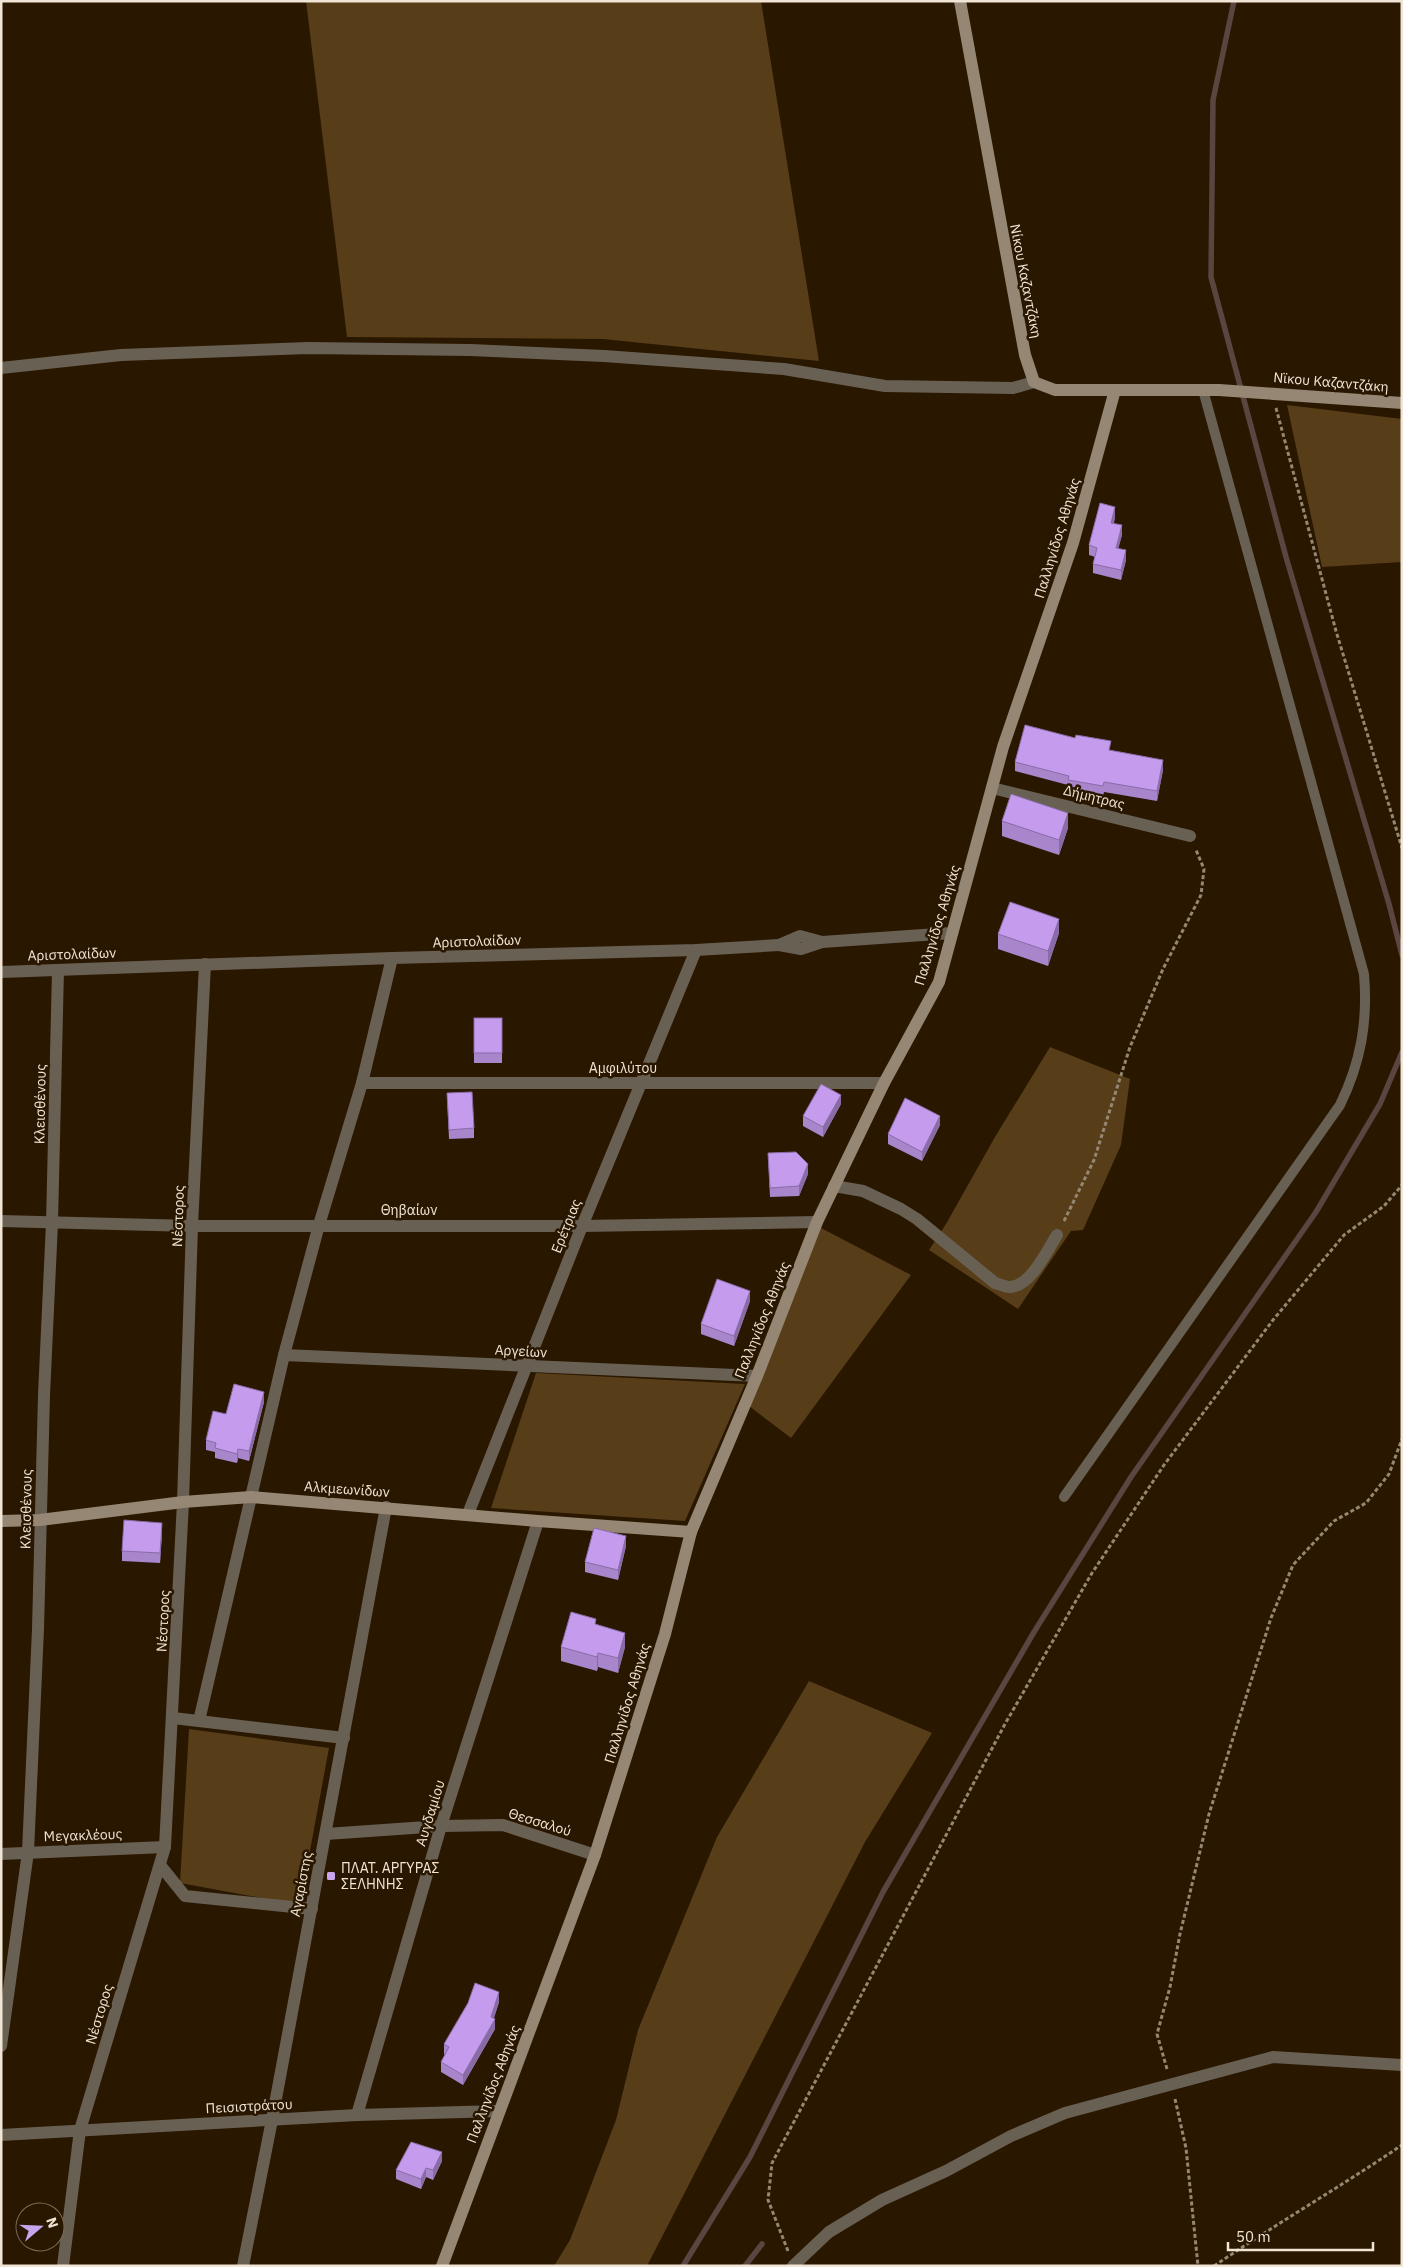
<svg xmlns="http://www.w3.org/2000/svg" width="1403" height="2267" font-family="'IBM Plex Sans',sans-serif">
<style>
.green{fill:#573d18}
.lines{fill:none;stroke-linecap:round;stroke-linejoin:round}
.stream{stroke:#5a4540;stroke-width:5.5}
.path{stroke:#958774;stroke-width:3;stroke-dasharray:4 2.5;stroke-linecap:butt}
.lane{stroke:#696054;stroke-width:10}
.street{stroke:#696054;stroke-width:12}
.secondary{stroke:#968774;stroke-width:12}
.wall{fill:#a985cc}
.shaded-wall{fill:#896ca6}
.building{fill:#c49bed;stroke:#896ca6}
.poi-dot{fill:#c9a5ee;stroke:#291700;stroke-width:2}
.labels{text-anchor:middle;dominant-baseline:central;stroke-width:5;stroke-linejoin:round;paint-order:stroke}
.street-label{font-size:14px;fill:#f1e5d6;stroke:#291700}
.poi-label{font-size:14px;fill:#f1e5d6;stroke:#291700;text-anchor:start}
</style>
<rect width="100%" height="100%" fill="#291700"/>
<g class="green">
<path d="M306 1H761L819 361 603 339 347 337Z"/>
<path d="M1287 405 1402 419V562L1322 567Z"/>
<path d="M1050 1047 1130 1079 1121 1145 1083 1230 1071 1231 1018 1309 929 1250 946 1224 995 1137Z"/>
<path d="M821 1228 911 1275 791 1438 749 1406Z"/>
<path d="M536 1373 745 1384 685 1521 491 1508Z"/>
<path d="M809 1681 932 1733 865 1842 647 2266H554L570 2240 616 2120 638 2030 717 1837Z"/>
<path d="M189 1729 329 1748 300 1905 180 1883Z"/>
</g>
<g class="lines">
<g class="stream">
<path d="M1234 1 1213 100 1211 277 1286 557 1389 904 1402 955"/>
<path d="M683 2266 750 2157 883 1892 1034 1632 1131 1477 1316 1212 1380 1104 1402 1052"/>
<path d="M745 2266 762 2244"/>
</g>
<g class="path">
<path d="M1276 408 1336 631 1402 848"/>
<path d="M1064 1221 1094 1160 1130 1047 1163 969 1201 895 1204 869 1196 850"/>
<path d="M1167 2069 1157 2034 1170 1987 1180 1934 1209 1814 1271 1618 1293 1565 1334 1521 1366 1503 1389 1474 1402 1439"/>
<path d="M1175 2099 1186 2148 1198 2266"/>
<path d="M788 2251 768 2200 772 2163 1005 1724 1092 1573 1164 1465 1273 1320 1344 1235 1384 1206 1402 1185"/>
<path d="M1214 2266C1276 2224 1340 2187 1402 2145"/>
</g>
<path class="lane" d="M1064 1497 1340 1105C1361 1062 1368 1021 1364 974L1203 390"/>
<g class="street">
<path d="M1 368 121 355 308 348 470 350 604 356 784 369 885 386 1013 388 1034 382"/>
<path d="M992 788 1190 836"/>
<path d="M779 945 801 949 822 942"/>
<path d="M1 972 392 958 696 950 779 945 800 936 822 942 952 933"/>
<path d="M362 1083H884"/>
<path d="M834 1186 863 1191 901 1209 917 1219 995 1283C1000 1284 1005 1287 1010 1287 1031 1286 1047 1251 1057 1235"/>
<path d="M1 1221 192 1226H582L817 1222"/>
<path d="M284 1355 757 1376"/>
<path d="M468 1514 582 1226 696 950"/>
<path d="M173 1718 344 1738"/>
<path d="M199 1721 284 1355 319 1225 362 1083 392 958"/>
<path d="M326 1834 441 1826 503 1825 595 1855"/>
<path d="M1 1854 165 1847"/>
<path d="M160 1865 185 1896 312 1909"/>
<path d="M1 2046 28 1852 38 1629 44 1395 52 1223 58 970"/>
<path d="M357 2115 441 1826 538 1521"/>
<path d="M1 2135 357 2115 498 2111"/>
<path d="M63 2266 80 2130 165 1847 183 1502 192 1226 205 964"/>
<path d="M243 2266 272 2120 386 1507"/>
<path d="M793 2266 829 2232 882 2200 946 2171 1011 2136 1065 2113 1273 2057 1402 2065"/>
</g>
<g class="secondary">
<path d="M960 1 1025 355 1034 382 1055 390H1219L1402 403"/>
<path d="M1 1521 40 1520 183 1502 251 1497 538 1521 691 1532"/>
<path d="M442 2266 595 1855 665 1634 691 1532 757 1376 817 1222 884 1083 939 982 1003 747 1073 543 1115 390"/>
</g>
</g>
<g class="wall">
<path d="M1115 517 1114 523 1122 535 1118 548 1126 560 1121 580 1093 573V564L1095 557 1089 555V545Z"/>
<path d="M1111 751 1163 770 1157 801 1104 792 1103 796 1068 790V785L1015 771V762Z"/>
<path d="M1002 821 1068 828 1059 855 1002 836Z"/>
<path d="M1059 933 1048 966 998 949V934Z"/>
<rect x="474" y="1018" width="28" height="45"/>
<path d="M447 1093 474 1128V1138L449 1139Z"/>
<path d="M841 1104 823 1137 803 1126V1116Z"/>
<path d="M940 1125 922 1161 888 1144V1134Z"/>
<path d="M768 1153 808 1174 799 1196 770 1197Z"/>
<path d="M750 1301 734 1346 701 1334V1324Z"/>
<path d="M264 1402 249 1461 238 1458 237 1463 215 1458V1452L206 1450V1440L226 1414Z"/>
<path d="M162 1533 160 1563 122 1561V1551Z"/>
<path d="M626 1546 618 1580 585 1572V1562Z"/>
<path d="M596 1625 625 1647 618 1673 598 1667 597 1671 561 1661V1647Z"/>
<path d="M499 2002 494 2018 495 2029 463 2085 441 2072V2062L445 2055 444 2054V2044Z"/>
<path d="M442 2161 433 2180 426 2177 421 2189 396 2179V2170Z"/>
</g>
<g class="shaded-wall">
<path d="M1115 507V517L1111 532V523Z"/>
<path d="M1122 525V535L1116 558V548Z"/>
<path d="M1126 550V560L1121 580V570Z"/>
<path d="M1163 760V770L1157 801V791Z"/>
<path d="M1068 813V828L1059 855V840Z"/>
<path d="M1059 919V933L1048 966V951Z"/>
<path d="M841 1095V1104L823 1137V1127Z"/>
<path d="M940 1116V1125L922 1161V1152Z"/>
<path d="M808 1164V1174L799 1196V1186Z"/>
<path d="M750 1291V1301L734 1346V1336Z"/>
<path d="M264 1392V1402L249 1461V1451Z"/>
<path d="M238 1449V1458L237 1463V1454Z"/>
<path d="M162 1523V1533L160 1563V1553Z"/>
<path d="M626 1536V1546L618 1580V1570Z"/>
<path d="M625 1633V1647L618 1673V1658Z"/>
<path d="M598 1653V1667L597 1671V1657Z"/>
<path d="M499 1992V2002L491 2026V2017Z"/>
<path d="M495 2019V2029L463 2085V2075Z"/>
<path d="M442 2152V2161L433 2180V2170Z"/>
<path d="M426 2168V2177L421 2189V2179Z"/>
</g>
<g class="building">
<path d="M1100 503 1115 507 1111 523 1122 525 1116 548 1126 550 1121 570 1093 564 1097 548 1089 545Z"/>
<path d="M1025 725 1075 738 1076 735 1111 741 1109 750 1163 760 1157 791 1104 782 1103 786 1068 780 1069 776 1015 762Z"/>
<path d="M1011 794 1068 813 1059 840 1002 821Z"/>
<path d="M1010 902 1059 919 1048 951 998 934Z"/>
<rect x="474" y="1018" width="28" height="35"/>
<path d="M821 1084 841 1095 823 1127 803 1116Z"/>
<path d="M472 1092 474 1128 449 1130 447 1093Z"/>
<path d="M905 1098 940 1116 922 1152 888 1134Z"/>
<path d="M796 1152 808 1164 799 1186 770 1188 768 1153Z"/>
<path d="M717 1279 750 1291 734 1336 701 1324Z"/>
<path d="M234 1384 264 1392 249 1451 238 1449 237 1454 215 1448 216 1443 206 1440 213 1411 226 1414Z"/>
<path d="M124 1520 162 1523 160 1553 122 1551Z"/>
<path d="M594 1528 626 1536 618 1570 585 1562Z"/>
<path d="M571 1612 596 1619 595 1624 625 1633 618 1658 598 1653 597 1657 561 1647Z"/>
<path d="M475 1983 499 1992 491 2017 495 2019 463 2075 441 2062 449 2047 444 2044 468 2003Z"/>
<path d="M411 2142 442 2152 433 2170 426 2168 421 2179 396 2170Z"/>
</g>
<rect class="poi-dot" x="326" y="1871" width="10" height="10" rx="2.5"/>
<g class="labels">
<g class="street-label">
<text transform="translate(1026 281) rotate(79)">Νίκου Καζαντζάκη</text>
<text transform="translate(1331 382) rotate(5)">Νϊκου Καζαντζάκη</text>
<text transform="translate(1057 538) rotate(-73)">Παλληνίδος Αθηνάς</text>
<text transform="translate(1094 797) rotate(14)">Δήμητρας</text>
<text transform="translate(937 925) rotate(-73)">Παλληνίδος Αθηνάς</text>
<text transform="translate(477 941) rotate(-2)">Αριστολαίδων</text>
<text transform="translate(72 954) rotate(-2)">Αριστολαίδων</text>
<text x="623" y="1068">Αμφιλύτου</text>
<text transform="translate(40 1104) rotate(-89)">Κλεισθένους</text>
<text x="409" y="1210">Θηβαίων</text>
<text transform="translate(178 1216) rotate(-88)">Νέστορος</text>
<text transform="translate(566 1226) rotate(-68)">Ερέτριας</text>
<text transform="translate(762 1320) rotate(-68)">Παλληνίδος Αθηνάς</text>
<text transform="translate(521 1351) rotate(3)">Αργείων</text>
<text transform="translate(347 1489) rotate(4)">Αλκμεωνίδων</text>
<text transform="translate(26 1509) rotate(-89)">Κλεισθένους</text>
<text transform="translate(163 1621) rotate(-87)">Νέστορος</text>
<text transform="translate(627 1703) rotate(-73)">Παλληνίδος Αθηνάς</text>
<text transform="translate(430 1813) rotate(-73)">Αυγδαμίου</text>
<text transform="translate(540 1822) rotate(17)">Θεσσαλού</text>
<text transform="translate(83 1835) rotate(-2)">Μεγακλέους</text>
<text transform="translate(301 1884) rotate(-79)">Αγαρίστης</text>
<text transform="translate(99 2014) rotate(-73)">Νέστορος</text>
<text transform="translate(493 2084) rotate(-69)">Παλληνίδος Αθηνάς</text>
<text transform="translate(249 2106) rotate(-3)">Πεισιστράτου</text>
</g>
<g class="poi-label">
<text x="341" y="1868">ΠΛΑΤ. ΑΡΓΥΡΑΣ<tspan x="341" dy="16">ΣΕΛΗΝΗΣ</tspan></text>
</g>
</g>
<rect width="1403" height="2267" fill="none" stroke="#f1e5d6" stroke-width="5"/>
<g transform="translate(40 2227) rotate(71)"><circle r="24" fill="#291700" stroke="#796956"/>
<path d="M0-4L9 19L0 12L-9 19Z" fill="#c9a5ee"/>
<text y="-8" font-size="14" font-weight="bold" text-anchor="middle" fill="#f1e5d6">N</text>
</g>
<path d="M1228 2242v8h145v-8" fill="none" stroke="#f1e5d6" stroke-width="2.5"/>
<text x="1236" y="2242" font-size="15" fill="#f1e5d6" stroke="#291700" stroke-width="4" paint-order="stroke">50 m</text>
</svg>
